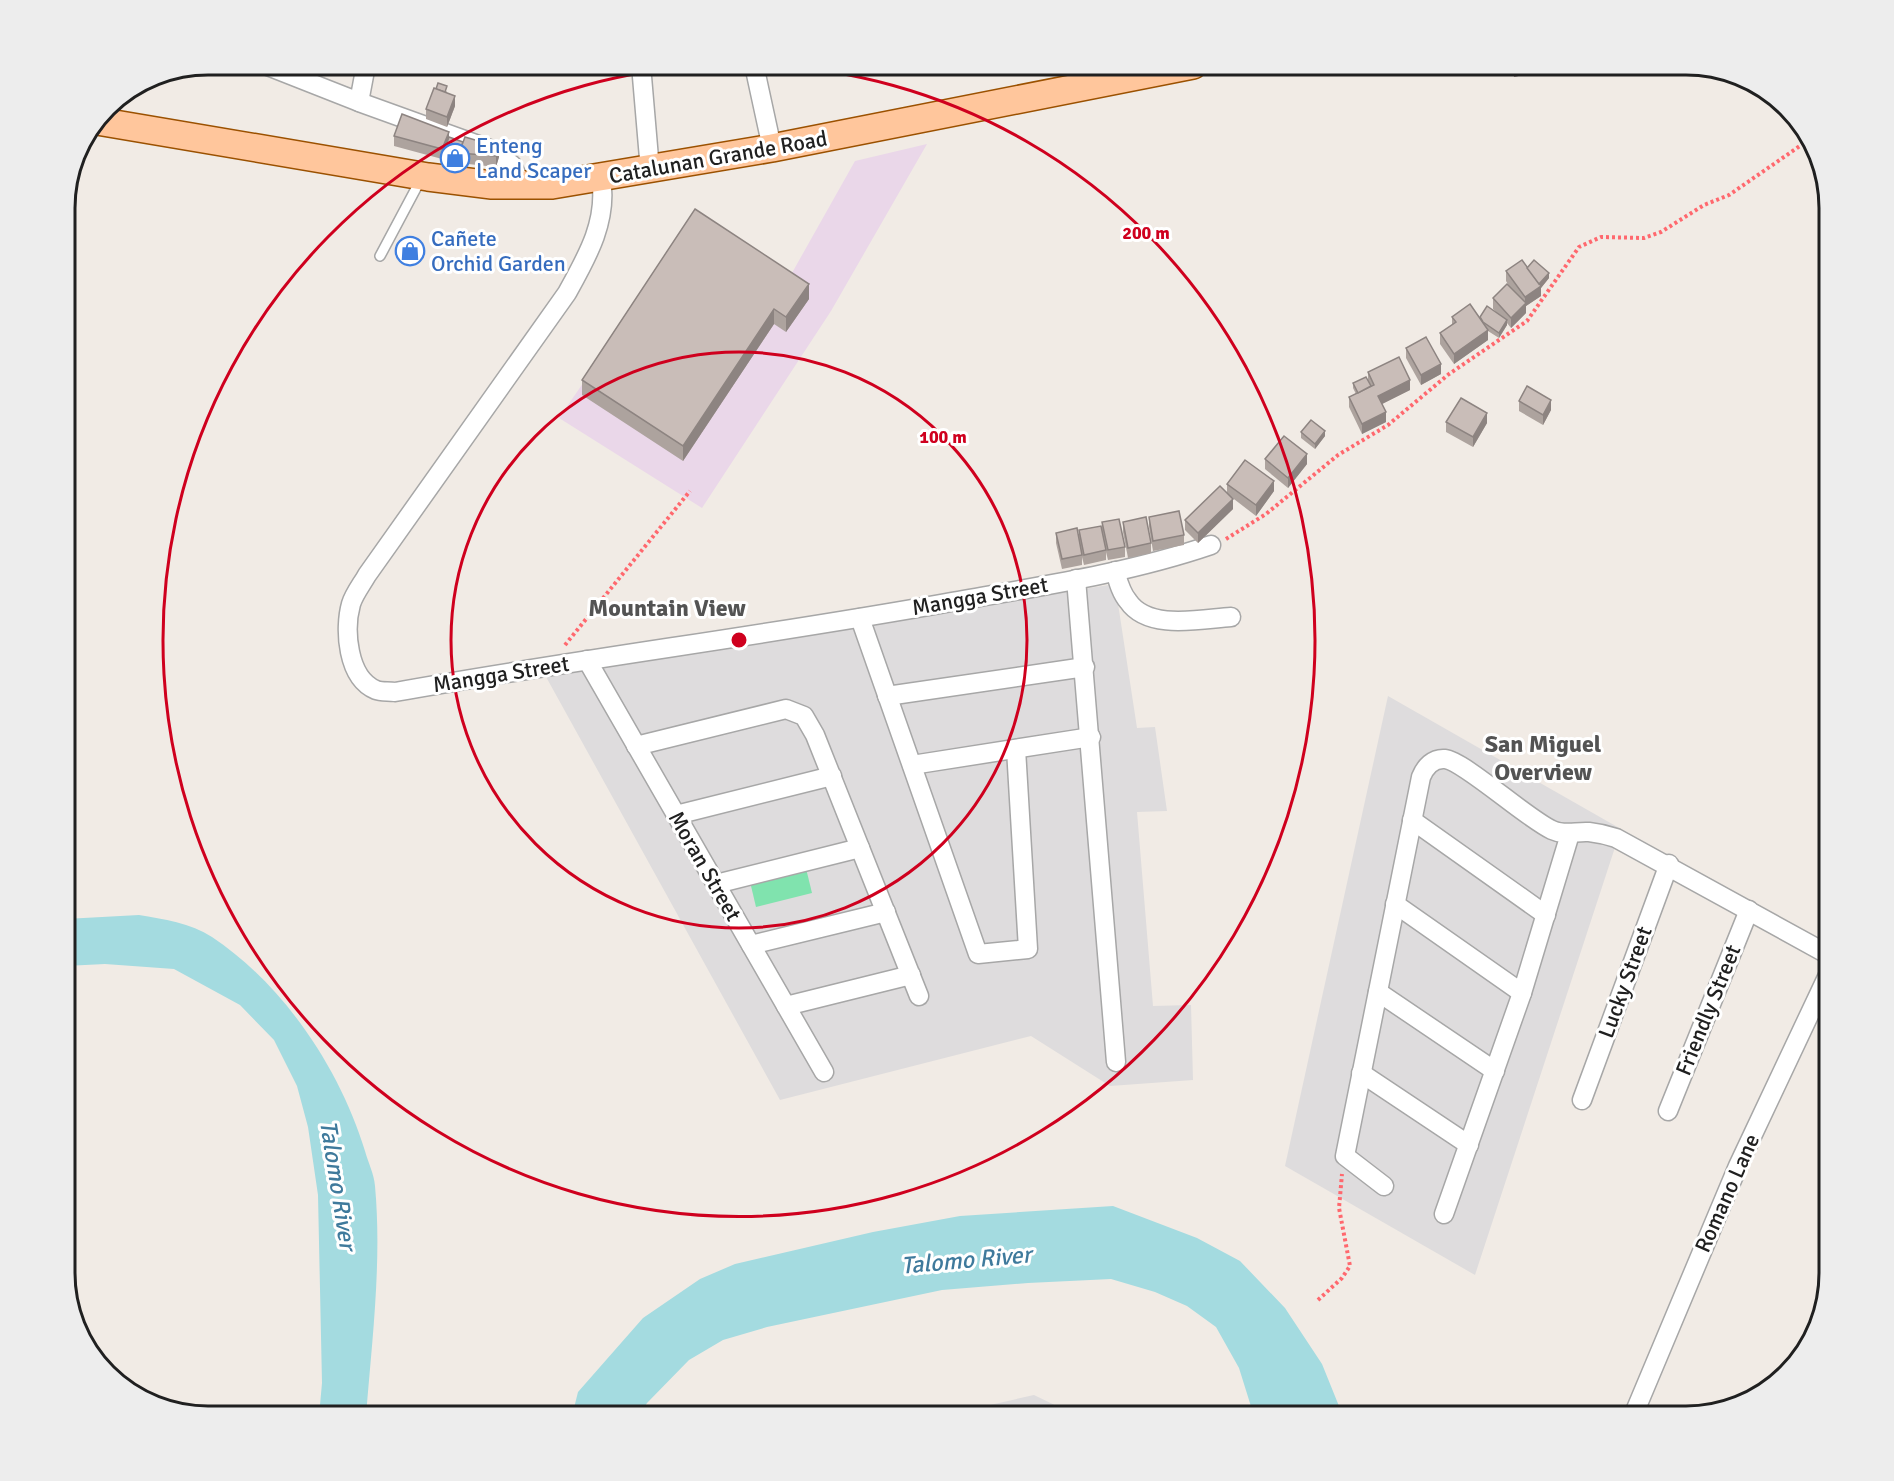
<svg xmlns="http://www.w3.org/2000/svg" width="1894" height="1481" font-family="Signika,sans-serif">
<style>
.residential{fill:#dedcdd}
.industrial{fill:#ead7e9}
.pitch{fill:#80e3ae}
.water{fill:#a4dbe0}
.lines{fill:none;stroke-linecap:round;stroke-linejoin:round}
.service-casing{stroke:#a7a7a7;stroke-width:12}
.minor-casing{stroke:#a7a7a7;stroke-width:21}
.primary-casing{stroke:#9b5100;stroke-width:30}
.path{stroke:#ff686e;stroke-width:4;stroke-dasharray:3 3;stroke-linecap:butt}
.service{stroke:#fff;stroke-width:9}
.minor{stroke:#fff;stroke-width:18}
.primary{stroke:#ffc69c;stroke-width:27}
.wall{fill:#ada39e}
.shaded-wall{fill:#8d8481}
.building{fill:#c9bdb8;stroke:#8d8481;stroke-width:1.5}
.ring{fill:none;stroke:#cf001e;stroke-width:3}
.labels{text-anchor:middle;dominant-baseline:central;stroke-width:6;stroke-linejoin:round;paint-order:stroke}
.shop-label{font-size:22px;fill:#366cbe;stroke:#fff;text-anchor:start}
.street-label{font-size:22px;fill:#202020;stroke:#fff}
.neighbourhood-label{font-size:24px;font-weight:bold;fill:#535353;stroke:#fff}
.water-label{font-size:24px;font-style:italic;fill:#3f7a9c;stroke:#fff}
.rim{fill:none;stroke:#202020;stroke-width:3}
.centre{fill:#cf001e;stroke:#fff;stroke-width:3}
.ring-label{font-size:18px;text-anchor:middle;font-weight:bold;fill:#cf001e;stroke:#fff;stroke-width:6;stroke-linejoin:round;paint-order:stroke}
</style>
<rect width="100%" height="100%" fill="#f1ebe5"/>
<g class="residential">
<path d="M1115 584 1137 728 1155 727 1167 811 1137 812 1153 1006 1191 1005 1193 1080 1110 1086 1031 1036 780 1100 545 675Z"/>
<path d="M1388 696 1621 829 1475 1275 1285 1166Z"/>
<path d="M1034 1395 1069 1412 1073 1416H975L990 1405Z"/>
</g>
<path class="industrial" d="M927 144 831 311 702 508 559 418 695 221 788 280 855 161Z"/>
<path class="pitch" d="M803 856 812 893 756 907 747 869Z"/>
<g class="water">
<path d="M139 915C163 919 191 923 212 937 284 985 340 1069 365 1151 368 1162 374 1174 375 1186 382 1262 372 1340 366 1416H319L322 1383 318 1195 308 1127 297 1086 274 1040 240 1005 174 969 105 964 65 966V919Z"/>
<path d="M1113 1206 1197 1238 1240 1261 1285 1308 1322 1364 1343 1416H1254L1239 1368 1216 1327 1187 1306 1155 1292 1111 1279 1028 1283 942 1290 767 1327 723 1340 689 1360 647 1403 639 1416H572L578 1392 643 1318 700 1279 735 1264 873 1232 960 1216Z"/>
</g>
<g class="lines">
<g class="service-casing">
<path id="service" d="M380 256 421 179"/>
</g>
<g class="minor-casing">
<g id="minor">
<path d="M265 65 359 102 492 150 512 165 522 187"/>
<path d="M641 65 650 170"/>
<path d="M754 65 772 148"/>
<path d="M359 102 366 65"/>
<path d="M601 179C608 221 587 257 567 293L367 575C362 584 354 594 351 604 344 629 347 678 376 690 381 692 389 691 395 692 578 659 763 636 946 603 1035 587 1126 574 1211 545"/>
<path d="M1115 571C1118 581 1121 593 1128 601 1148 631 1201 619 1231 617"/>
<path d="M1076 579 1116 1062"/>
<path d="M860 618 978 954 1028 949 1016 749"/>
<path d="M587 660 824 1072"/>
<path d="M887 696 1085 667"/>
<path d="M636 746 786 709 804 716 815 735 919 996"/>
<path d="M912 765 1091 737"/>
<path d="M676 815 832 776"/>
<path d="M1412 820 1546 915"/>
<path d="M716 884 860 848"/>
<path d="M1395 904 1522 993"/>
<path d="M751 945 886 912"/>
<path d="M1378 992 1495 1071"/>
<path d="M786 1006 911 975"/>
<path d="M1361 1073 1469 1145"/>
<path d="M1582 1100 1669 864"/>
<path d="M1668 1111 1749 910"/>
<path d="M1384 1186 1345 1156 1421 777C1425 767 1433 758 1445 759 1464 761 1526 818 1552 830 1565 836 1576 831 1589 832 1598 833 1607 835 1616 838L1829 955"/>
<path d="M1444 1214 1522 993 1570 834"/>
<path d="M1633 1416 1738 1166 1829 973"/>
</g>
</g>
<g class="primary-casing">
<path id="primary" d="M97 121 428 177 492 185H552L772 148 1193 65"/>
</g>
<g class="path">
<path d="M1226 539 1266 514 1338 455 1388 425 1449 374 1527 321 1579 247 1601 237 1644 238 1661 232 1704 205 1729 195 1810 139"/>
<path d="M565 645 690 491"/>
<path d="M1318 1300 1342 1278 1350 1266 1339 1208 1342 1174"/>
</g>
<use href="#service" class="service"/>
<use href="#minor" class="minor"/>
<use href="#primary" class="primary"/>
</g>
<g class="wall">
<path d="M1454 64H1490L1456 71Z"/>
<path d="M1511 64H1572L1514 77Z"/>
<path d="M447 91V93L455 106 447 127 426 119V109Z"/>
<path d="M394 136 449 138 499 157 496 167 459 163V162L458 165 443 159V157L442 159 394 146Z"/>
<path d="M695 209 809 299 786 332 774 324 683 461 582 395V380Z"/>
<path d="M1527 268 1549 278 1541 288V296L1526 306V313L1511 328 1507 323V325L1499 338 1488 331V340L1454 364 1440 344V333L1452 325V317H1480L1498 314 1493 309V298L1509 286 1506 281V271Z"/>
<path d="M1406 348 1441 374 1421 385 1406 358Z"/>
<path d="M1368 372 1410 390 1382 404 1386 422 1362 434 1349 407V397L1356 394 1353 388V383L1368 380Z"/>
<path d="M1519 401 1551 410 1543 425 1519 411Z"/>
<path d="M1446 422 1487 423 1473 447 1446 432Z"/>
<path d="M1301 432 1325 436 1315 449 1301 438Z"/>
<path d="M1265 459 1307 464 1288 488 1265 469Z"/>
<path d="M1227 484 1274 491 1256 516 1230 496 1233 509 1198 543 1185 530V520L1227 493Z"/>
<path d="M1149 517 1184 535V545L1153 551 1149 527Z"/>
<path d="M1102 522 1125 547V557L1108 560 1106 552V560L1084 565 1082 557V565L1062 569 1056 543V533L1079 538V530L1102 531Z"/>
<path d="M1123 522 1151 543V553L1128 558 1123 532Z"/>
</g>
<g class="shaded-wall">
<path d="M1524 64H1572L1514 77V67Z"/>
<path d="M455 96V106L447 127V117Z"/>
<path d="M449 132V142L443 154 442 159V149Z"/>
<path d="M499 147V157L496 167V156Z"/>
<path d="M1549 273V278L1541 288V296L1526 306V313L1511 328V318L1525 304V297L1538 286Z"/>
<path d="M809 284V299L786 332V317Z"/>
<path d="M774 309V324L683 461V446Z"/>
<path d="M1507 320V325L1499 338V333Z"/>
<path d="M1488 330V340L1454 364V354Z"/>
<path d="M1441 364V374L1421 385V375Z"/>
<path d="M1410 380V390L1378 406V396Z"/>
<path d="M1551 400V410L1543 425V415Z"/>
<path d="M1386 412V422L1362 434V424Z"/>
<path d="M1487 413V423L1473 447V437Z"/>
<path d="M1325 431V436L1315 449V444Z"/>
<path d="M1307 454V464L1288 488V478Z"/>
<path d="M1274 481V491L1256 516V505Z"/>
<path d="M1233 499V509L1198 543V533Z"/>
</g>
<g class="building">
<path d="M1513 64H1524L1514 67Z"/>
<path d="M438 83 447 86 445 92 436 89Z"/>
<path d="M434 88 455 96 447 117 426 109Z"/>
<path d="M402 114 449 132 442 149 394 136Z"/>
<path d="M449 137 463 142 459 153 458 160 443 154Z"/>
<path d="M465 137 499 147 496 156 459 153Z"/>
<path d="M695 209 809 284 786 317 774 309 683 446 582 380Z"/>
<path d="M1522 260 1541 286 1525 297 1506 271Z"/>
<path d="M1534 260 1549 273 1539 284 1527 268Z"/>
<path d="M1507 284 1526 303 1511 318 1493 298Z"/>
<path d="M1470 304 1488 330 1454 354 1440 333 1456 322 1452 317Z"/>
<path d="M1487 306 1507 320 1499 333 1483 322 1480 317Z"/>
<path d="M1426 337 1441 364 1421 375 1406 348Z"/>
<path d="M1399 357 1410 380 1378 396 1386 412 1362 424 1349 397 1374 385 1368 372Z"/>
<path d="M1366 377 1371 386 1358 393 1353 383Z"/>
<path d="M1527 386 1551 400 1543 415 1519 401Z"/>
<path d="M1461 398 1487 413 1473 437 1446 422Z"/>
<path d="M1311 420 1325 431 1315 444 1301 432Z"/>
<path d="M1284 436 1307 454 1288 478 1265 459Z"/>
<path d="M1245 460 1274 481 1256 505 1227 484Z"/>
<path d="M1220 486 1233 499 1198 533 1185 520Z"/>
<path d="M1179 511 1184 535 1153 541 1149 517Z"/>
<path d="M1146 517 1151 543 1128 548 1123 522Z"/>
<path d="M1119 519 1125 547 1108 550 1102 522Z"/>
<path d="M1101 526 1106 550 1084 555 1079 530Z"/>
<path d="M1077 528 1082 555 1062 559 1056 533Z"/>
</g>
<g class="ring">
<circle cx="739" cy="640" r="288"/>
<path d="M764 65A576 576 0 1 1 714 65"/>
</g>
<defs>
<g id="shop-ring" transform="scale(1.5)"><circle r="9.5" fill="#fff" stroke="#3f7fe0" stroke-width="1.5"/><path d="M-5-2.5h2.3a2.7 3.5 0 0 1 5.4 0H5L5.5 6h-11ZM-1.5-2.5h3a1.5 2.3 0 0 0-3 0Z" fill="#3f7fe0"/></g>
</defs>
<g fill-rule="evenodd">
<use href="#shop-ring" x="455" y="158"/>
<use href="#shop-ring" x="410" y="251"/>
</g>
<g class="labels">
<g class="shop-label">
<text x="476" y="145">Enteng<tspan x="476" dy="25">Land Scaper</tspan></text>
<text x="431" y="238">Cañete<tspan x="431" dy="25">Orchid Garden</tspan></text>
</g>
<g class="street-label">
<text transform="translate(718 157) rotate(-10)">Catalunan Grande Road</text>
<text transform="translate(980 596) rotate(-10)">Mangga Street</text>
<text transform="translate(501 674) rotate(-9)">Mangga Street</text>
<text transform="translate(705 866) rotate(60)">Moran Street</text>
<text transform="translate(1625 982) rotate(-70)">Lucky Street</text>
<text transform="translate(1708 1010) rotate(-68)">Friendly Street</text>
<text transform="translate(1727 1193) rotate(-66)">Romano Lane</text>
</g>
<g class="neighbourhood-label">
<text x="667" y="608">Mountain View</text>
<text x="1543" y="744">San Miguel<tspan x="1543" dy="28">Overview</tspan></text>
</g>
<g class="water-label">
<text transform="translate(338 1185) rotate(81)">Talomo River</text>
<text transform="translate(966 1260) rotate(-5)">Talomo River</text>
</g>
</g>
<path d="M0 0H1894V1481H0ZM208 75H1686A133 133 0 0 1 1819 208V1273A133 133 0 0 1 1686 1406H208A133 133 0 0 1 75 1273V208A133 133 0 0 1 208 75Z" fill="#ededed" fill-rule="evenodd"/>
<path class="rim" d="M208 75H1686A133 133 0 0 1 1819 208V1273A133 133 0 0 1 1686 1406H208A133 133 0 0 1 75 1273V208A133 133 0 0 1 208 75Z"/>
<circle cx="739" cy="640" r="9" class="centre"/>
<g class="ring-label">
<text x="1146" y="239">200 m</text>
<text x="943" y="443">100 m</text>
</g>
</svg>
